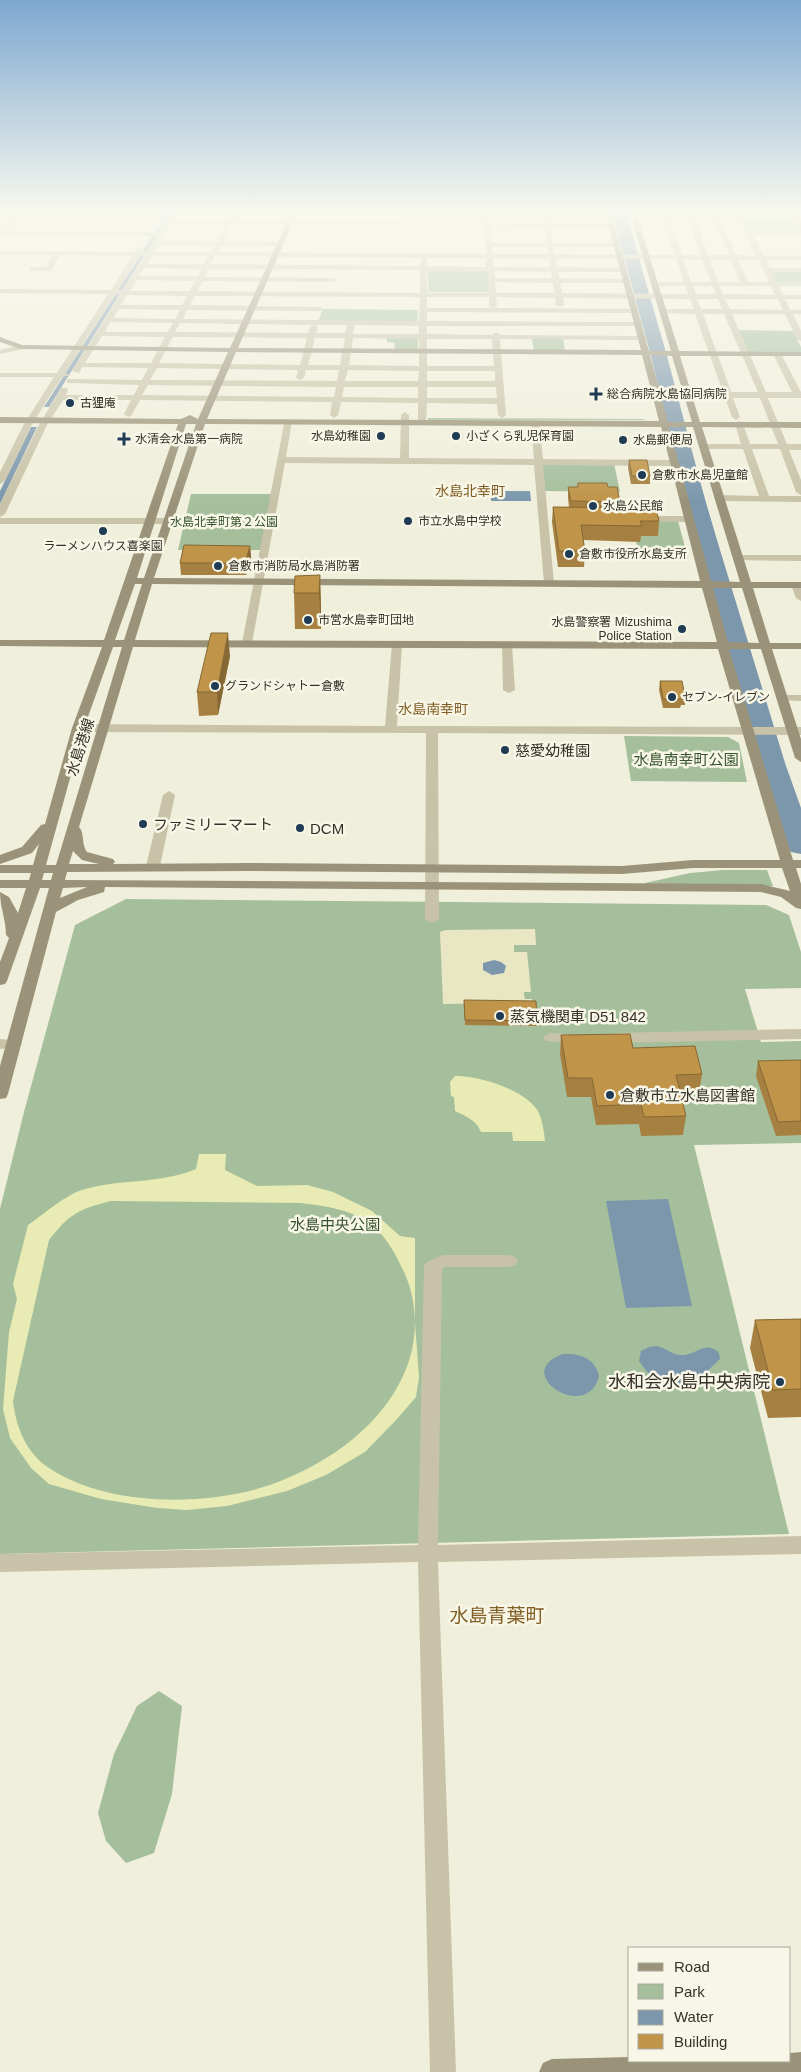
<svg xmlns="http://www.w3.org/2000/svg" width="801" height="2072" font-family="Arial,'Noto Sans JP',sans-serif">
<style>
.green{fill:#a5bf9c}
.sand{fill:#e8ebb3;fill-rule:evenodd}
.plaza{fill:#e8e6c3}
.water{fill:#7c97ac}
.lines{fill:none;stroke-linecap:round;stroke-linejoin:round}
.stream-far2{stroke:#7c97ac;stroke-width:2.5}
.stream-far1{stroke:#7c97ac;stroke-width:3}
.stream{stroke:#7c97ac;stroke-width:4.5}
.river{fill:#7c97ac;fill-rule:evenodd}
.street{fill:#c8c3a8;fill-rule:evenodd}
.secondary{fill:#9b9379;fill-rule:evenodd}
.wall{fill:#a58040}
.shaded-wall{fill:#866834}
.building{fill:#c0954a;stroke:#866834}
.poi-dot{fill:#1f3c54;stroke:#f8f7e7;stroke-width:2}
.labels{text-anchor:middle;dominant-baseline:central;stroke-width:5;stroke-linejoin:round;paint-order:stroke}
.far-poi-label{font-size:12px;fill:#353128;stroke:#f8f7e7;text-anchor:start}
.far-park-label{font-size:12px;fill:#36522d;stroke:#f8f7e7}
.far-neighbourhood-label{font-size:14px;fill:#805e25;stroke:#f8f7e7}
.street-label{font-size:15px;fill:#353128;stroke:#f8f7e7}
.poi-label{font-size:15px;fill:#353128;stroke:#f8f7e7;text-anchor:start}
.park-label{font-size:15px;fill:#36522d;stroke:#f8f7e7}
.near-poi-label{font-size:18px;fill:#353128;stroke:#f8f7e7;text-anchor:end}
.near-neighbourhood-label{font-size:19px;fill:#805e25;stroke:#f8f7e7}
</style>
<rect width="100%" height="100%" fill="#f0efdb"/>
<g class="green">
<path d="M746 221 793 222 799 232H751Z"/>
<path d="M428 269H488L489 292H428Z"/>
<path d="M770 270H801V283H777Z"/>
<path d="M323 309 418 310 417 322H318Z"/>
<path d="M738 330 793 331 801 347V352H746Z"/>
<path d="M387 338H418V349L394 350 395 343 387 342Z"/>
<path d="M532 339H563L565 351H534Z"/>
<path d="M428 418 643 419 645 420H428Z"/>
<path d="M614 463 620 492 545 491 542 464Z"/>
<path d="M191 494H271L262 550H178Z"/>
<path d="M654 521H678L688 558H641L636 542 640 541 639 536Z"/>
<path d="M624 736 728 737 739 743 747 782 631 781Z"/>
<path d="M723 870H767L773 886H648L645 883 690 873Z"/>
<path d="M126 899 766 905 789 915 801 952V988L745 989 761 1042 801 1041V1143L694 1145 789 1534 0 1554V1209L24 1112 75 925Z"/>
<path d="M159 1691 182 1706 172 1794 154 1853 126 1863 106 1841 98 1813 114 1754 137 1706Z"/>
</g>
<g class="sand">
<path d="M455 1076C477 1075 521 1089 535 1107 542 1115 544 1131 545 1141H513L512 1132H481C477 1121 466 1116 455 1111L454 1097 451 1096 450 1082Z"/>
<path d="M199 1154H226L225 1170 257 1186 307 1185 333 1192 372 1211 400 1236 415 1238V1323L419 1377 416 1397 397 1419 365 1452 326 1475 287 1491 227 1506 187 1510 157 1508 101 1499 49 1484 31 1468 10 1438 3 1409 9 1332 17 1299 13 1284 28 1225C41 1216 65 1196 79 1191 117 1178 159 1185 196 1169ZM111 1201 301 1203C358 1210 381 1219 405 1274 419 1307 418 1344 403 1376 380 1426 332 1460 283 1480 218 1507 110 1509 49 1468 26 1453 16 1427 13 1401L49 1240C69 1214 79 1209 111 1201Z"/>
</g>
<path class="plaza" d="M535 929 536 945H514V952H527L531 992H524V995L525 999H532V1003L443 1004 440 932 445 930Z"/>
<g class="water">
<path d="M167 213H171L49 407H44Z"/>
<path d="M31 427H37L0 504V491Z"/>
<path d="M491 491H530L531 501H491Z"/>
<path d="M494 960 501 962 506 966 504 973 492 975 483 970V963Z"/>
<path d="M668 1199 692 1306 626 1308 606 1201Z"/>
<path d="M657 1346C665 1348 672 1354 680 1355 696 1357 704 1339 719 1353L720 1359 695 1383 681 1387 666 1384 647 1372 639 1361 641 1351 649 1347Z"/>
<path d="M563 1354C580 1353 595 1358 599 1376 588 1424 509 1373 563 1354Z"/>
</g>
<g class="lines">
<path class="stream-far2" d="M623 213 656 325 679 415"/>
<path class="stream-far1" d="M679 414 755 679"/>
<path class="stream" d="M754 678 768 725 801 819"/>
<path class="river" d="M612 213H626L667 356 706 504 785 763 801 808V854L791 852 787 846 759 763 686 504 651 356Z"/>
<g class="street">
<path d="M11 213H18L6 231 160 232 172 213 177 215 174 220H228L233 215 236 217 235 220 483 222V213H489L490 222 543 223 542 213H548L550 223H611L614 225 611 227H551L553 243H616L619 245 616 247H554L555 254 675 255 663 222H635L633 221V219L661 218 660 213H666L668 218H688L686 213H692L694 218H713L711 213H717L720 218H738L736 213H743L745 218H801V222H747L751 231H801V235H753L764 256H801V260H766L770 268H801V272H772L777 282H801V286H779L783 295H801V299H785L790 310H801V314H793L801 331V341L797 339 785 314H732L766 392H792L773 354 777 352 781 354 801 392V398H768L787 444H801V450H789L801 480V495L796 492 780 449H752L769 496H801V502L719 501 714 498 719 495 759 496 743 449H703L699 446 700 444H741L735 424 739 421 743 424 750 444H778L760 398H733L740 417 736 420 732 417 725 398H689L685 395 689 392H723L695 314 662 313 658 311 662 309H694L690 299 563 298 564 305 560 307 556 305 555 298 496 297 497 306 494 308 635 309 639 311 635 313 427 312V321L639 322 643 324 639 326H427V334L492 335 496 332 500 335 643 336 647 338 643 340 500 339 506 415 502 418 498 415 497 404 427 403 426 422 422 425 418 422V403L341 402 338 415 334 418 330 415 332 402 140 400 131 416 128 417 124 414 131 400H63L47 425 5 514 0 517V504L39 425 61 388H67L68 390 66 395H134L139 385 70 383H67V379L142 380 148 368 82 367 79 373 72 371 121 294H115L65 373 70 375 62 377 32 424 5 481 0 484V472L24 424 54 377H0V373H57L108 294 0 293V289L111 290 132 256 60 255 51 271H30V267H46L53 255H0V251L135 252 141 246 144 248 142 252H147L157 236 3 235 0 237V230ZM670 222H689L701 255H682ZM696 222H715L729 255H708ZM721 222H740L756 256 736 255ZM172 224H226L217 241H161ZM232 224 484 226 486 254 218 252 221 246H280L283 244 280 242 223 241ZM490 226 544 227 546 243H492ZM159 245 214 246 211 252H154ZM492 247H547L548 254H493ZM139 256H145L123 290H118ZM152 256H208L204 264H147ZM215 256 421 258 420 266 211 264ZM427 258H486V267L427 266ZM493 258 549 259 550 267H494ZM556 259H676L684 282H654L650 284 654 286H686L688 294 562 293 560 283H626L630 281 626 279 559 278 558 272H623L627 270 623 268 557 267ZM683 259 702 260 711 282H691ZM710 260H731L740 282H718ZM738 260H759L769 282H748ZM144 268 202 269 198 276H139ZM209 269 420 270V293L197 291 203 281 333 282 337 280 333 278 205 277ZM427 271H487L488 293H427ZM494 271 551 272 552 278H495ZM137 280 195 281 190 291H130ZM495 282 553 283 554 293H496ZM693 286H712L716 294H696ZM720 286H771L775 295 723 294ZM127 295 187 296 182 305H121ZM195 296 420 297 419 321 183 319 187 310 320 311 324 309 320 307 190 305ZM427 297H489V306L492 308H427ZM697 299H718L722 309H701ZM725 299H778L783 310 730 309ZM119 309 180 310 175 319 113 318ZM703 314H724L758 392H731ZM110 322 173 323 168 332H105ZM180 323 313 325 310 327 308 333 175 332ZM315 325H347L345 333H316L318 327ZM355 325 419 326V334H353ZM102 336 165 337 151 363H85ZM173 337 307 338 300 365 159 363ZM315 338H345L340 365H308ZM353 338 419 339V366L349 365ZM427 339H492L494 366H427ZM157 368 298 370 296 378 300 380 304 378 306 370H339L337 381 150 380ZM348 370 419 371 418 381H345ZM427 371H495V381H427ZM148 385 336 387 334 397 142 395ZM344 387H418V398L342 397ZM427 387H496L497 398H427Z"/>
<path d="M21 345 25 347 24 349 0 354V350Z"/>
<path d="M405 412 409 415V458L534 459 531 423 535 420 539 423 543 459 673 460 678 463 673 466 543 465 554 583 549 586 544 583 534 465 285 463 252 643 247 646 243 645 242 643 285 419 292 421 286 457 400 458 401 415Z"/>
<path d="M639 516H689L694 519 689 522 636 521 634 519Z"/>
<path d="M0 518H168L173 521 168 524H0Z"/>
<path d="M737 555H801V561L733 560V556Z"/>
<path d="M796 582 801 585V601L796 598 791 585Z"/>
<path d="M397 641 402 644 397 726 801 727V735L438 733 439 919 432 923 425 919 426 733 78 732 72 728 78 724 385 726 392 644Z"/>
<path d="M507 641 512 644 515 690 509 693 503 690 502 644Z"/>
<path d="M782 695H801V701L778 700 776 698Z"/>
<path d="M169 791 175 795 160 866 153 870 146 866 163 795Z"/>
<path d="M801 1029V1039L613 1043 608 1041 605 1038 608 1035 613 1033Z"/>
<path d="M551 1033 585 1035 588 1038 585 1041 580 1043 546 1041 543 1038 546 1035Z"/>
<path d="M0 1039 19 1041 22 1044 19 1047 0 1049Z"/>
<path d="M443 1255H509L515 1257 518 1261 515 1265 509 1267H445L442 1269 438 1545 801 1536V1554L438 1562 456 2072H430L418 1562 0 1572V1554L418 1545 424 1266 427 1262Z"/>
</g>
<g class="secondary">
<path d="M291 213H297L238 348 641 350 605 213H611L649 351H671L630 213H636L679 351 801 352V356H680L700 422H801V428L702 427 751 582H801V588H753L770 643H801V649H772L801 739V762L795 758 761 649H729L793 860H801V868H796L801 884V909L796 908 781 897 761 892 105 887 104 892 78 900 56 912 8 1094 6 1098 0 1099V1066L49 888H40L7 981 5 984 0 985V962L9 938 6 935C6 920 0 907 0 892L9 897 18 913 26 888H0V880H29L31 873H0V865H33L39 844 32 853 0 864V855L22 847 41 825 45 824 72 728 102 647 0 646V640H104L178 424 0 423V417L181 419 190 415 198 419 228 352 21 349 0 342V337L22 345 230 348ZM236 352 642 355 659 421 207 419ZM650 355 672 356 692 422H668ZM186 424H196L144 578H137ZM205 424 661 427 700 581 154 578ZM669 427H693L740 582 711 581ZM135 584H142L124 640H115ZM152 584 702 588 717 642 135 640ZM713 588H742L759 643 728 642ZM113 647H122L56 865H46L84 728ZM133 647 718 649 780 860H693L622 866 249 863 113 864 115 862 113 859 87 852C81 844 85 833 79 827ZM73 851 82 860 99 864H69ZM693 868H782L790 891 761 884 65 880 67 872 249 871 622 874ZM44 873H53L51 880H42ZM87 887 60 898 63 888Z"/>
<path d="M790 213H797L801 222V231L798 229Z"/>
<path d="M801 2052V2072H539L543 2063 552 2059 630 2057V2061H790V2053Z"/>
</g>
</g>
<g class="wall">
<path d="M629 460 650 476V484H631L628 468Z"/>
<path d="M578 483 608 487 620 502 619 508 659 521 658 536H641L640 542 583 540 585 551 584 567H558L552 522 553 507H569L568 498V487H577Z"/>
<path d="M250 546 251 557 246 575H181L180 563Z"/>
<path d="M320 575 321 611V629H295L294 593Z"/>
<path d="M230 656 218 715 199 716 197 692Z"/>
<path d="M660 681 685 696V705H681L680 708H663L659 690Z"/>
<path d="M464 1000 537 1021V1026L465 1025Z"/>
<path d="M561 1035 633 1048 702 1074 699 1093H680L686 1116 683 1135 641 1136 639 1124 596 1125 591 1097H567L560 1054Z"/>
<path d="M801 1060V1135L776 1136 756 1076 758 1061Z"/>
<path d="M801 1319V1417L768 1418 750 1348 755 1320Z"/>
</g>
<g class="shaded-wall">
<path d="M250 546 251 557 246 575 245 563Z"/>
<path d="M320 575 321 611V629L319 593Z"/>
<path d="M228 633 230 656 218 715 217 692Z"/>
</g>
<g class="building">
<path d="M629 460H647L650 476H632Z"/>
<path d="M578 483H607L608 487H617L620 502 571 501 568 487H578Z"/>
<path d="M553 507 656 508 659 521H640L642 526 581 525 585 551H559Z"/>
<path d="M184 545 250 546 245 563H180Z"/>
<path d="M320 575 319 593H294L295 576Z"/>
<path d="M211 633H228L217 692H197Z"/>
<path d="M660 681H682L685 696H681V699H663Z"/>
<path d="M464 1000 536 1001 537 1021 465 1020Z"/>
<path d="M630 1034 633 1048 695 1046 702 1074 676 1075 686 1116 644 1117 641 1104 597 1106 592 1078H568L561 1035Z"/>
<path d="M801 1060V1121L778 1122 758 1061Z"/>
<path d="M801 1319V1389L773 1390 755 1320Z"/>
</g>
<linearGradient id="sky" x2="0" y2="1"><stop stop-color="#7da8d0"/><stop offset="0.42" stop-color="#f8f8ef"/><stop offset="1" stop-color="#f8f8ef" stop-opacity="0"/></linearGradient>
<rect width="801" height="503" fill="url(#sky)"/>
<g class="poi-dot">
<path d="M593.5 386.5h5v5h5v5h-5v5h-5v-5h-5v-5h5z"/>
<circle cx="70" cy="403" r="5"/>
<circle cx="381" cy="436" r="5"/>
<circle cx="456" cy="436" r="5"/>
<path d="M121.5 431.5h5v5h5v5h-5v5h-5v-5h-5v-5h5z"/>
<circle cx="623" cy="440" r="5"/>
<circle cx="642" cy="475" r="5"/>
<circle cx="593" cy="506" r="5"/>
<circle cx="408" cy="521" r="5"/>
<circle cx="103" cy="531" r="5"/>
<circle cx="569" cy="554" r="5"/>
<circle cx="218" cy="566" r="5"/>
<circle cx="308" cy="620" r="5"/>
<circle cx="682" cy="629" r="5"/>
<circle cx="215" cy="686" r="5"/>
<circle cx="672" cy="697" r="5"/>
<circle cx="505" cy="750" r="5"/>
<circle cx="143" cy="824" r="5"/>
<circle cx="300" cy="828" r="5"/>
<circle cx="500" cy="1016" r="5"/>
<circle cx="610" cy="1095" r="5"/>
<circle cx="780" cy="1382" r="5"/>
</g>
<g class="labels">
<g class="far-poi-label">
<text x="607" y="394">総合病院水島協同病院</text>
<text x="80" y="403">古狸庵</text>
<text x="371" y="436" text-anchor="end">水島幼稚園</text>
<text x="466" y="436">小ざくら乳児保育園</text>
<text x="135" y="439">水清会水島第一病院</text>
<text x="633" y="440">水島郵便局</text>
<text x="652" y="475">倉敷市水島児童館</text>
<text x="603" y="506">水島公民館</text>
<text x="418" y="521">市立水島中学校</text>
<text x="103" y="546" text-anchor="middle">ラーメンハウス喜楽園</text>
<text x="579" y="554">倉敷市役所水島支所</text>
<text x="228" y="566">倉敷市消防局水島消防署</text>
<text x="318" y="620">市営水島幸町団地</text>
<text x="672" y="622" text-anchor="end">水島警察署 Mizushima<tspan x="672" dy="14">Police Station</tspan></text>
<text x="225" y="686">グランドシャトー倉敷</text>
<text x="682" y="697">セブン-イレブン</text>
</g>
<g class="far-park-label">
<text x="224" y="522">水島北幸町第２公園</text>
</g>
<g class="far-neighbourhood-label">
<text x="470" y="491">水島北幸町</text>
<text x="433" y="709">水島南幸町</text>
</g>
<g class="street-label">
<text transform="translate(80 747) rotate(-72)">水島港線</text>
</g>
<g class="poi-label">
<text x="515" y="750">慈愛幼稚園</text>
<text x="153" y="824">ファミリーマート</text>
<text x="310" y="828">DCM</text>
<text x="510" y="1016">蒸気機関車 D51 842</text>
<text x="620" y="1095">倉敷市立水島図書館</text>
</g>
<g class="park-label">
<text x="686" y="759">水島南幸町公園</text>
<text x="335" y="1224">水島中央公園</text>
</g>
<g class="near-poi-label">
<text x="770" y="1382">水和会水島中央病院</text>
</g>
<g class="near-neighbourhood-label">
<text x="497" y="1615">水島青葉町</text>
</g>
</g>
<rect x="628" y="1947" width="162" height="115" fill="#f8f7e7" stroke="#aaa89b"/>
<rect x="638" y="1963" width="25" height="8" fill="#9b9379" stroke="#aaa89b"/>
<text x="674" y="1972" font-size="15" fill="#353128">Road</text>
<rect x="638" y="1984" width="25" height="15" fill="#a5bf9c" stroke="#aaa89b"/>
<text x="674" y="1997" font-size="15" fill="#353128">Park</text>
<rect x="638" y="2010" width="25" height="15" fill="#7c97ac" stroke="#aaa89b"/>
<text x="674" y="2022" font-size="15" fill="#353128">Water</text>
<rect x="638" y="2034" width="25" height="15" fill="#c0954a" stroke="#aaa89b"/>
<text x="674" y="2047" font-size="15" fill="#353128">Building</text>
</svg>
